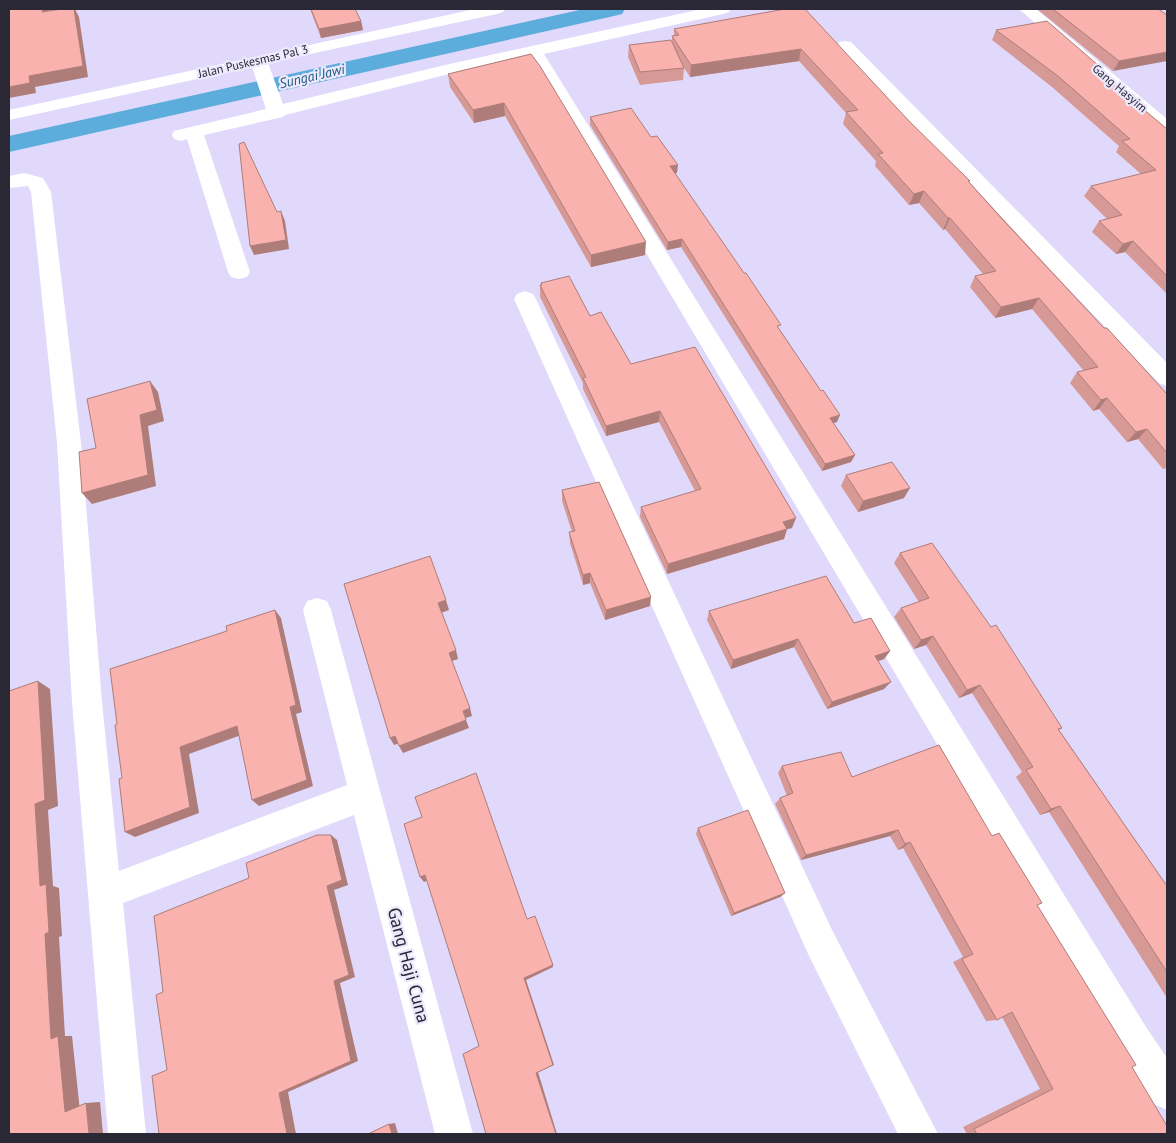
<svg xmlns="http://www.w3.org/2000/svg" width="1176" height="1143" font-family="'PT Sans',sans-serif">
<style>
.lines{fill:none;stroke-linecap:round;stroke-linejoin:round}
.canal{fill:#5cacdc;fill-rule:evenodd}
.street{fill:#fff;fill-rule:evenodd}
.wall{fill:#d69995}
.shaded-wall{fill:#ae7d79}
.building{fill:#f9b2ad;stroke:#ae7d79}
.labels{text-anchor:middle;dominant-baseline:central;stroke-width:4.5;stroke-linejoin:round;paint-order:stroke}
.far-street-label{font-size:12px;fill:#2a2834;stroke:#ece8fd}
.far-water-label{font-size:14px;font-style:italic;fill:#225d7f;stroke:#ece8fd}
.near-street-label{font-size:18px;fill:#2a2834;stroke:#ece8fd}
</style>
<rect width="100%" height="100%" fill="#e0d9fb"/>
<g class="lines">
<path class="canal" d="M584 9H625L622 14 614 16 9 152V136Z"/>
<g class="street">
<path d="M475 9H505L503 12 497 14 268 63 283 104 445 65 702 9H731L729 12 723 14 544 54 1146 1027 1167 1058V1110L1154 1104 1120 1053 530 57 445 75 285 115 283 117 204 135 250 272 247 277 239 279 231 277 228 272 187 139 181 141 174 139 172 135 174 131 266 109 252 67 9 120V110Z"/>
<path d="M1019 9H1036L1167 119V133L1160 132Z"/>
<path d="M845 41 851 42 1167 363V386L1159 383 839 50 837 46 839 42Z"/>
<path d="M24 173 43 178 51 192 81 443 102 702 119 871 347 785 303 610 307 601 317 598 327 601 331 610 473 1134H435L354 815 123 903 146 1134H108L72 702 57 443 31 192 28 186 9 188V176Z"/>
<path d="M525 291 533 294 536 299 833 932 938 1134H898L809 956 514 299 517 294Z"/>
</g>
</g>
<g class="wall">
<path d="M310 9H355L361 21 363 30 321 38Z"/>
<path d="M785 9 909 121 970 183 1104 328 1167 394V468L1163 469 1138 439 1127 442 1099 409 1093 411 1070 383 1077 372 1084 371 1032 309 995 318 970 287 975 276 983 274 945 229 943 230 919 203 909 205 875 166 876 161 843 124 846 113 799 61 690 77 684 68 683 80 640 85 628 57 629 45 672 42V36H674V29Z"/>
<path d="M1037 9H1158L1113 71Z"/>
<path d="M996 30 1098 65 1096 69 1167 129V294L1125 252 1116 254 1092 232 1099 221 1107 219 1084 196 1091 186 1141 174 1116 152 1119 146 1052 87 992 40Z"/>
<path d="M531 54 645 255 591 267 505 116 474 123 450 87 448 74Z"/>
<path d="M590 117 651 137 677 173H675L780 330 837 422 833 423 855 455 851 462 822 471 681 247 667 250 590 125Z"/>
<path d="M541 283 590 316 631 364 792 528 787 529 784 539 667 574 640 517 641 507 695 491 659 422 606 436 583 389V383L540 297V285H541Z"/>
<path d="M846 475 904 498 858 512 841 486Z"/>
<path d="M562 490 650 606 605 620 590 583 583 585 570 543 569 532H572L562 501Z"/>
<path d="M900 553 1062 728 1059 730 1167 886V998L1049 812 1040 815 1016 777 1022 772 972 693 959 698 926 645 914 649 894 617 901 608 919 602 894 563Z"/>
<path d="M709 611 854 623 890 651 884 659 878 661 884 689 827 709 794 647 731 669 707 620Z"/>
<path d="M782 766 852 777 992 836 1037 905 1132 1067 1167 1134H967L963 1127 1040 1089 1002 1017 997 1020 986 1021 953 962 963 957 903 848 898 850 890 836 801 860 775 804 780 798 787 796 778 773Z"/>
<path d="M698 828 785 893 780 897 731 916 696 834Z"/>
</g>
<g class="shaded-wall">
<path d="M43 9H49L48 22 42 12Z"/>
<path d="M74 9H75L79 17 88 77 35 87 36 93 9 98V87L29 76Z"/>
<path d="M361 21 363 30 321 38 319 29Z"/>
<path d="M801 49 799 61 690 77 691 65Z"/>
<path d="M1167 52V61L1113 71 1119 61Z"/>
<path d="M1098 65 1092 76V66Z"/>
<path d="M504 103 505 116 474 123 473 110Z"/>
<path d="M678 165 677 173 669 174 670 166Z"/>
<path d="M924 191 919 203 909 205 914 194Z"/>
<path d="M281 211 285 221 289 249 254 255 250 246Z"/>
<path d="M948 218H950L945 229 943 230Z"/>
<path d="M682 239 681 247 667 250 668 242Z"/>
<path d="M1133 241 1125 252 1116 254 1123 244Z"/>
<path d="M646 242 645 255 591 267V255Z"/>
<path d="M1039 298 1032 309 995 318 1001 307Z"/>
<path d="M150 381 158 392 164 421 148 426 156 486 92 504 82 493 140 415Z"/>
<path d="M1107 398 1099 409 1093 411 1101 400Z"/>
<path d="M660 411 659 422 606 436V426Z"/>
<path d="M840 415 837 422 827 425 830 418Z"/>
<path d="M1147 429 1138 439 1127 442 1136 432Z"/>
<path d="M855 455 851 462 822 471 825 464Z"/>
<path d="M910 488 904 498 858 512 863 501Z"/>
<path d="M796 518 792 528 780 531 783 522Z"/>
<path d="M787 529 784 539 667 574 668 564Z"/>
<path d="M590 573V583L583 585V575Z"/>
<path d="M651 597 650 606 605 620 606 610Z"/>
<path d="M446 600 449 610 441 613 438 603Z"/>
<path d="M275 610 281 618 302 712 296 714 313 786 259 806 252 800Z"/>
<path d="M933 636 926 645 914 649 921 640Z"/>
<path d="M798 639 794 647 731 669 733 660Z"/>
<path d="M456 650 458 659 452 661 449 653Z"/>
<path d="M890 651 884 659 870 664 875 656Z"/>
<path d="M38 681 50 689 58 806 48 810 53 886 59 888 62 936 59 937 65 1036H72L80 1111 65 1112 51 1039 40 886 35 804Z"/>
<path d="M891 682 884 689 827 709 832 702Z"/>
<path d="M980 685 972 693 959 698 967 690Z"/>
<path d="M470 708 472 716 466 718 463 711Z"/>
<path d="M466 720 469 728 403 753 399 746Z"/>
<path d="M237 726 244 734 189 754 199 813 135 837 125 832 180 747Z"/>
<path d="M395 736 400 743 394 745 390 738Z"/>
<path d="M1060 806 1049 812 1040 815 1051 809Z"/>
<path d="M898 830 890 836 801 860 806 855Z"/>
<path d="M331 835 337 840 348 885 334 890 355 977 340 983 358 1061 288 1092 296 1134H287L279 1093 334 981 327 886Z"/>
<path d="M910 842 903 848 898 850 905 844Z"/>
<path d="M425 875 429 880 424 882 420 877Z"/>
<path d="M785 893 780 897 731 916 734 913Z"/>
<path d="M553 965V967L526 980 554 1065 538 1072 557 1134H556L536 1073 524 978Z"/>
<path d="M100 1102 103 1134H89L86 1103Z"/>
<path d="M395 1123 398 1134H392L389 1124Z"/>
</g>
<g class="building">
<path d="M9 9H43L42 12 62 9H74L83 66 29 76 30 83 9 87Z"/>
<path d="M311 9H355L361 21 319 29Z"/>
<path d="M785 9H805L909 121 970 181H968L1003 220 1104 328H1107L1167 394V453L1147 429 1136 432 1107 398 1101 400 1077 372 1098 367 1039 298 1001 307 975 276 996 271 950 218H948L924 191 914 194 878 154 883 153 846 112 858 110 801 49 691 65 672 36 679 35 674 29Z"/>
<path d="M1053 9H1158L1167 15V52L1119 61Z"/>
<path d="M1047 21 1098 65 1092 66 1167 129V276L1133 241 1123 244 1099 221 1122 215 1091 186 1156 170 1122 141 1130 139 1058 76 996 30Z"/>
<path d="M671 40 684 68 640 72 629 45Z"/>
<path d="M531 54 540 66 646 242 591 255 504 103 473 110 448 74Z"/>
<path d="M631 108 651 137 657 136 678 165 670 166 744 273H746L781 325 777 326 821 391 823 390 840 415 830 418 855 455 825 464 682 239 668 242 590 117Z"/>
<path d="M244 142 277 212 281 211 286 240 250 246 239 144Z"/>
<path d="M569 276 590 316 601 312 631 364 695 347 796 518 783 522 787 529 668 564 641 507 701 489 660 411 606 426 583 378 586 377 540 285H542L541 283Z"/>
<path d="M150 381 157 410 140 415 148 475 82 493 79 452 96 448 87 399Z"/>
<path d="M892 462 910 488 863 501 846 475Z"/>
<path d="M599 482 651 597 606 610 590 573 583 575 569 532 575 531 562 490Z"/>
<path d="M932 543 991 627 996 625 1062 728 1058 729 1167 886V972L1060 806 1051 809 1026 770 1033 767 980 685 967 690 933 636 921 640 901 608 929 598 900 553Z"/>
<path d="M430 556 446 600 438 603 456 650 449 653 470 708 463 711 466 720 399 746 395 736 390 738 344 584Z"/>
<path d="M826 576 854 623 871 618 890 651 875 656 891 682 832 702 798 639 733 660 709 611Z"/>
<path d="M275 610 296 705 290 707 307 780 252 800 237 726 180 747 190 807 125 832 119 779 122 778 115 725 117 724 110 669 227 631 226 626Z"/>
<path d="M38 681 45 800 35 804 40 886 46 884 49 932 45 934 51 1039 58 1036 65 1112 86 1103 89 1134H9V691Z"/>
<path d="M939 745 992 836 999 833 1042 903 1037 905 1136 1065 1132 1067 1167 1126V1134H977L974 1129 1053 1089 1012 1012 997 1020 962 959 973 954 910 842 905 844 898 830 806 855 780 798 793 793 782 766 841 752 852 777Z"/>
<path d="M476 773 527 919 535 916 553 965 524 978 553 1065 536 1073 556 1134H486L463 1054 479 1046 425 875 420 877 404 824 422 817 415 797Z"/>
<path d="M748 810 785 893 734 913 698 828Z"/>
<path d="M317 835H331L342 880 327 886 349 975 334 981 351 1061 279 1093 287 1134H159L152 1076 167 1070 156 995 163 992 154 916 249 878 246 863Z"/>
<path d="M389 1124 392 1134H368Z"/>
</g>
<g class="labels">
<g class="far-street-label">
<text transform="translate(253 61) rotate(-13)">Jalan Puskesmas Pal 3</text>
<text transform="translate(1120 88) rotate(40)">Gang Hasyim</text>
</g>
<g class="far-water-label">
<text transform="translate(312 76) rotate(-13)">Sungai Jawi</text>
</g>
<g class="near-street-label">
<text transform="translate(409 965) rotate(75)">Gang Haji Cuna</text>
</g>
</g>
<rect width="1176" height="1143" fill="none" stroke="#2a2834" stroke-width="20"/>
</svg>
